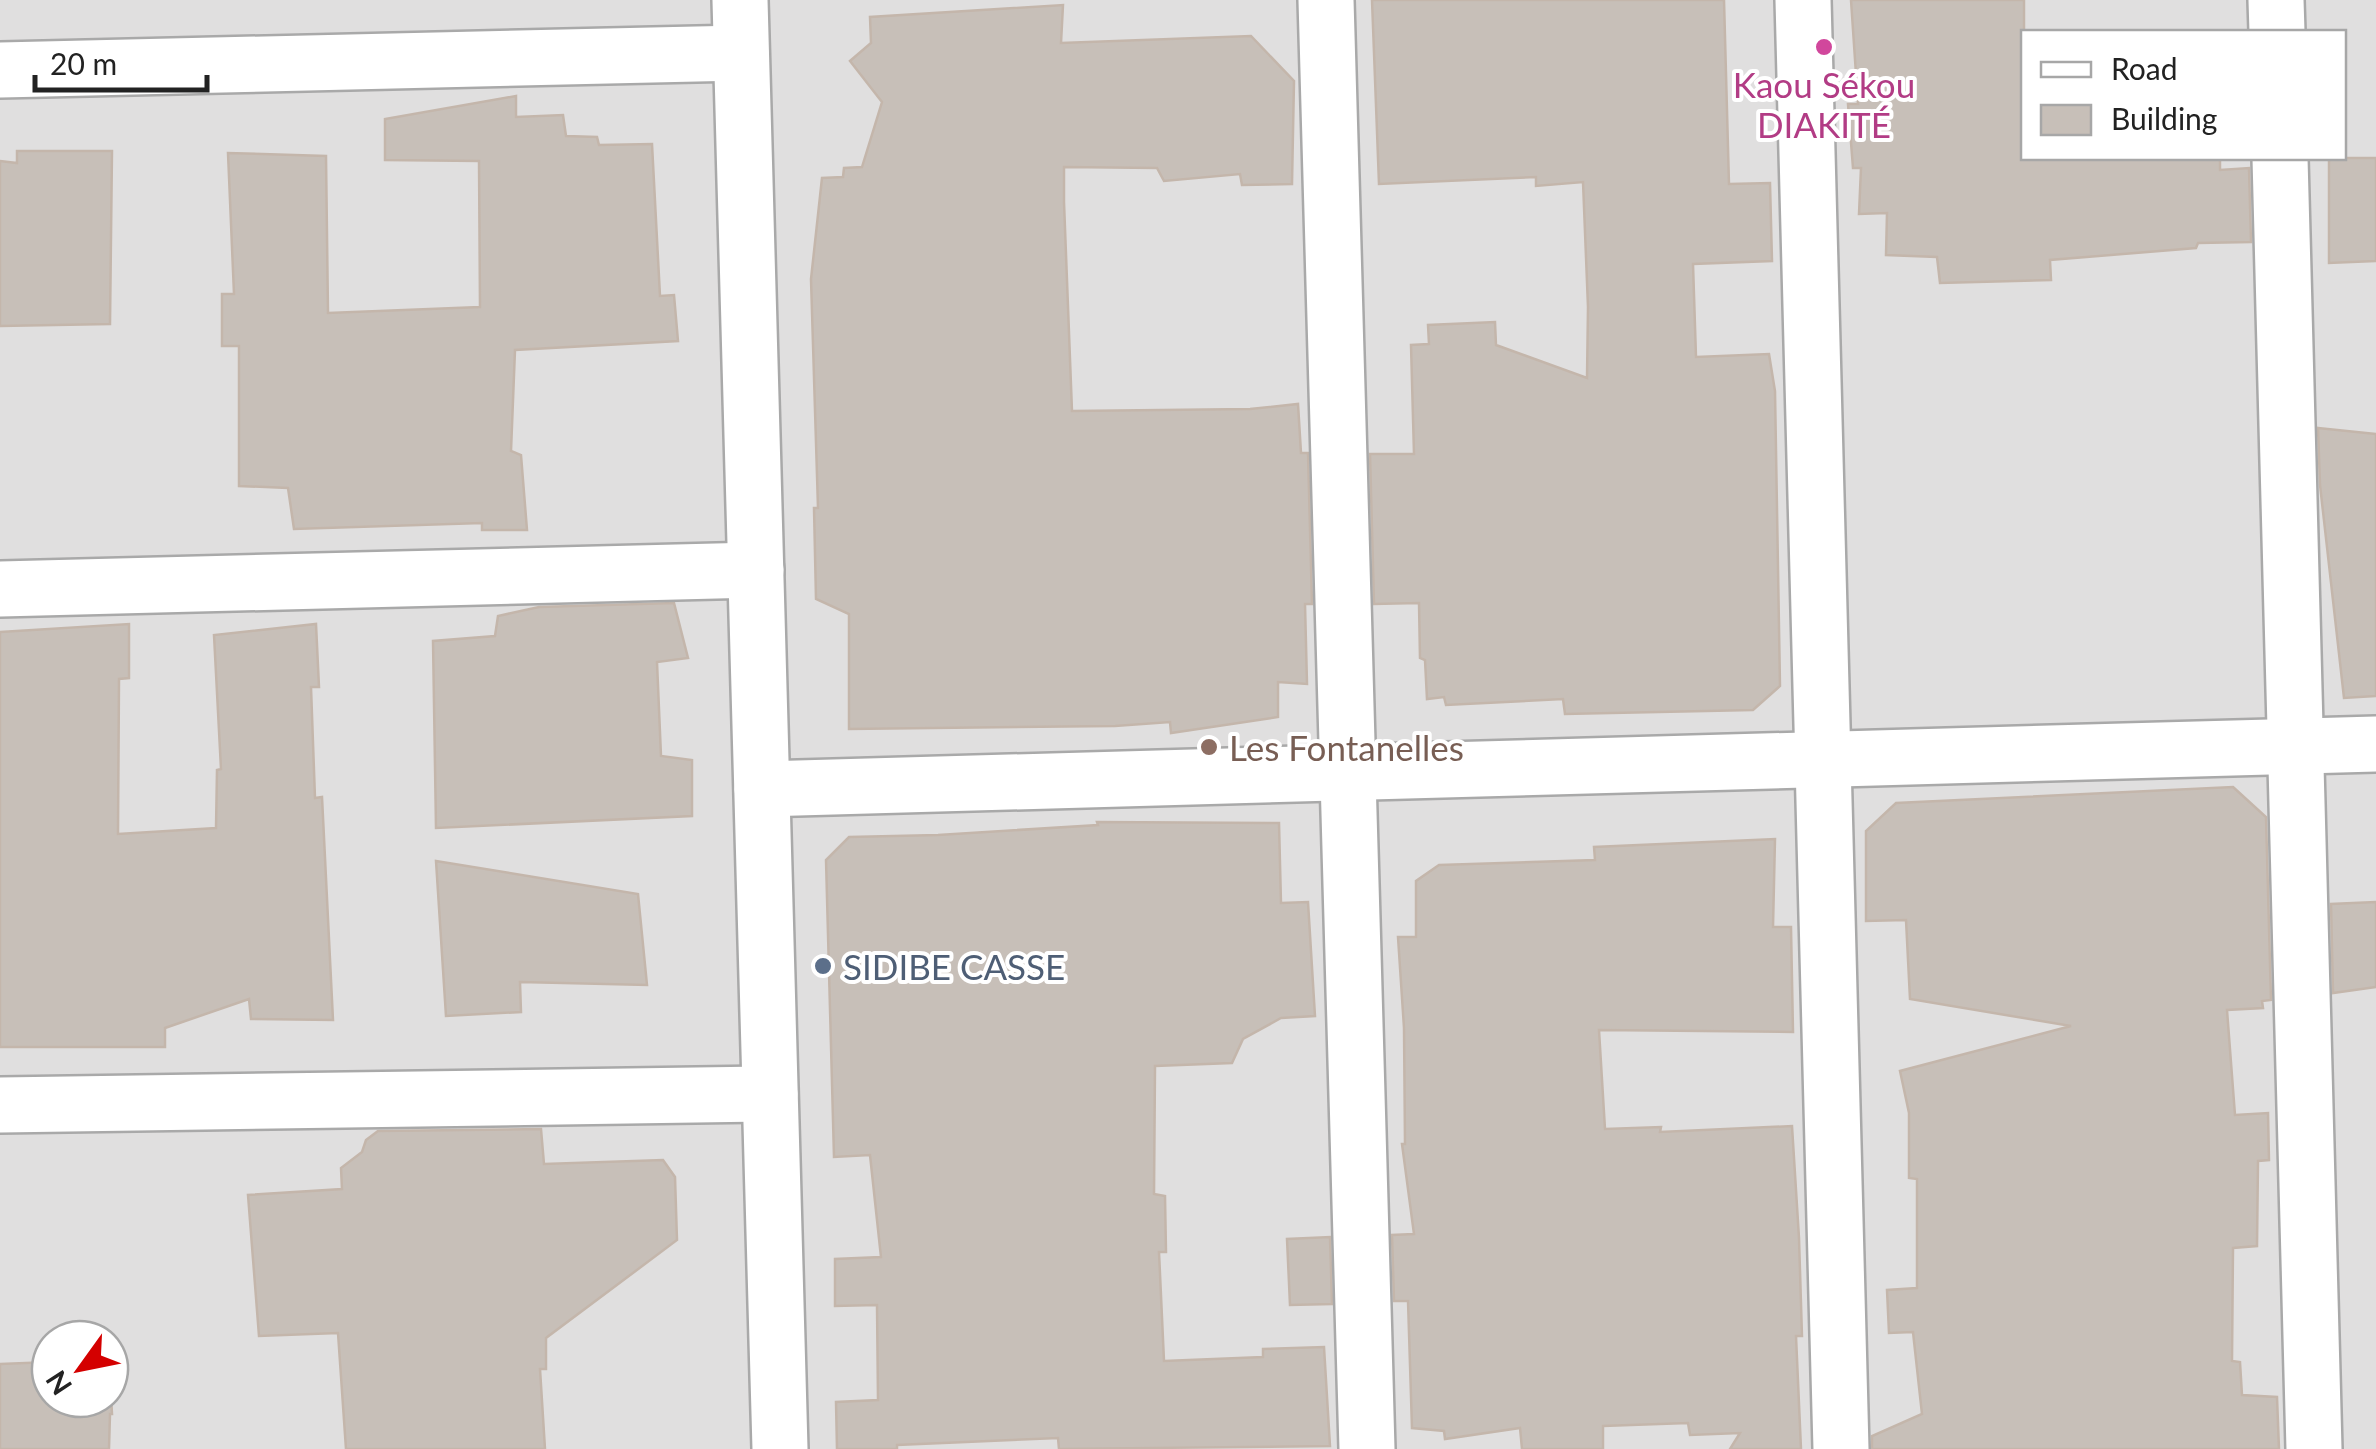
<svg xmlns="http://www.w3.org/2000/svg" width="2376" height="1449" font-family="Lato,sans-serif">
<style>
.residential{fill:#e0dfdf;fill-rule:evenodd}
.building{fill:#c7bfb8;stroke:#c4b6ab;stroke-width:2.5}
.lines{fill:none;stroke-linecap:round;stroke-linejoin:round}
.minor-casing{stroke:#a9a9a9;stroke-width:60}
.minor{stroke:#fff;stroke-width:55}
.hotel-dot{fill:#d1479c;stroke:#fff;stroke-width:4}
.education-dot{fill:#8d6e63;stroke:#fff;stroke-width:4}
.service-dot{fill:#5c6f8a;stroke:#fff;stroke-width:4}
.labels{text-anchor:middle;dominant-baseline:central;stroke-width:8;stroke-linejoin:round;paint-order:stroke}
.hotel-label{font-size:35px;fill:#b23c85;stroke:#fff}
.education-label{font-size:35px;fill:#785e54;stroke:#fff;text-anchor:start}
.service-label{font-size:35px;fill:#4e5e75;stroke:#fff;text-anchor:start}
</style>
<rect width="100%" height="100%" fill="#f2efe9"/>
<path class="residential" d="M0 0H2376V1449H0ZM2024 32H2344V158H2024ZM50 1339H110V1399H50Z"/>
<g class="building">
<path d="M1372 0H1724L1729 184 1770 183 1772 261 1693 264 1696 357 1769 354 1775 391 1780 686 1753 710 1565 714 1563 699 1446 705 1444 697 1427 699 1425 660 1420 658 1419 603 1374 604 1370 454H1414L1411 345 1429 344 1428 325 1495 322 1496 345 1587 378 1588 307 1583 182 1536 186V177L1379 184Z"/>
<path d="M1851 0H2024V158H2220V170L2249 168 2251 242 2198 243 2196 248 2050 260 2051 280 1940 283 1937 257 1886 255 1887 213 1859 214 1861 168H1853L1848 104H1858Z"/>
<path d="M1063 5 1061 43 1251 36 1294 81 1292 184 1242 185 1240 174 1164 181 1157 168 1064 167V202L1072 411 1250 409 1298 404 1301 453H1308L1312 604H1305L1307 684 1278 682V717L1171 733 1170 722 1115 726 849 729V614L816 599 814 508H818L811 279 822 178 843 177 844 168 862 167 882 102 850 61 871 43 870 17Z"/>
<path d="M516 96V117L563 115 566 136 597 137 599 145 652 144 660 296 674 295 678 341 515 350 511 451 521 455 527 530H482V523L294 529 288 488 239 486V346H222V294H234L228 153 326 156 328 313 480 307 479 161 385 160V119Z"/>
<path d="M17 151H112L110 324 0 326V161L17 163Z"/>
<path d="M2329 158H2376V261L2329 263Z"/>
<path d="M2318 428 2376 434V696L2344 698 2320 485Z"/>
<path d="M674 603 688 658 657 662 661 756 692 760V816L436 828 433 641 495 636 498 616 539 607Z"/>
<path d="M129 624V678L119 679 118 834 216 828 217 770 221 769 214 635 316 624 319 687H311L315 798 322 797 333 1020 251 1019 249 999 165 1028V1047H0V632Z"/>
<path d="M2233 787 2266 817 2271 1000 2262 1001 2263 1008 2227 1010 2235 1115 2268 1113 2269 1160 2258 1161 2257 1246 2233 1248 2232 1361 2240 1362 2242 1395 2277 1397 2279 1449H1872V1436L1922 1414 1913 1332 1889 1333 1887 1290 1917 1288V1179L1909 1178V1113L1900 1071 2071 1026 1910 999 1906 920 1866 921V831L1896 803Z"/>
<path d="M1097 822 1279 823 1281 903 1308 902 1315 1016 1281 1018 1243 1039 1232 1063 1155 1066 1154 1194 1165 1196 1166 1252H1159L1164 1361 1263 1357V1349L1324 1347 1330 1446 1059 1449 1058 1438 897 1445V1449H837L836 1402 878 1400 877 1305 835 1306V1259L881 1257 870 1155 834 1157 826 860 849 837 938 835 1098 825Z"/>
<path d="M1775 839 1773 927H1791L1793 1032 1599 1030 1605 1129 1661 1127 1660 1132 1792 1126 1799 1238 1802 1336H1796L1801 1449H1730L1740 1433 1690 1435 1688 1423 1603 1426V1449H1522L1520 1428 1445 1439 1444 1431 1412 1428 1408 1301H1394L1392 1235 1414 1234 1402 1144H1405L1404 1028 1398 937H1416V881L1439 865 1595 860 1594 847Z"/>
<path d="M436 861 638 894 647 985 520 982 521 1012 446 1016Z"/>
<path d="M2376 902V987L2333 993 2331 904Z"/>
<path d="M541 1129 544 1164 663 1160 675 1177 677 1240 546 1338V1369H540L545 1449H346L338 1333 259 1336 248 1195 342 1189 341 1168 362 1152 366 1140 378 1131Z"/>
<path d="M1330 1237 1332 1304 1290 1305 1287 1239Z"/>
<path d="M50 1362V1399H110V1375L112 1414H110L109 1449H0V1364Z"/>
</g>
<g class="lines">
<g class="minor-casing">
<g id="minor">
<path d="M740 0 780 1449"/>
<path d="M1326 0 1367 1449"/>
<path d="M1803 0 1841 1449"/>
<path d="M2276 0 2277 32"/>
<path d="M0 70 741 53"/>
<path d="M2280 158 2314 1449"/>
<path d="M0 589 756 570"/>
<path d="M762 789 2376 744"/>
<path d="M0 1105 770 1094"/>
</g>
</g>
<use href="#minor" class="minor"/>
</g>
<circle class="hotel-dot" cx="1824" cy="47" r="10"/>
<circle class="education-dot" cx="1209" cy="747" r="10"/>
<circle class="service-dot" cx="823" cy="966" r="10"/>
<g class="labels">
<g class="hotel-label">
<text x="1824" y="84">Kaou Sékou<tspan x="1824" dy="40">DIAKITÉ</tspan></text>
</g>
<g class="education-label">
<text x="1229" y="747">Les Fontanelles</text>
</g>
<g class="service-label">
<text x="843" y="966">SIDIBE CASSE</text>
</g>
</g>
<rect x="2021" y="30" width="325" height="130" fill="#ffffff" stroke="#a7a7a7" stroke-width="2.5"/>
<rect x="2041" y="62" width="50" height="15" fill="#ffffff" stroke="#a7a7a7" stroke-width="2.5"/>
<text x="2111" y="80" font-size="30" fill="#222222">Road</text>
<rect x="2041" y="105" width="50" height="30" fill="#c7bfb8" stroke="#a7a7a7" stroke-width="2.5"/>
<text x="2111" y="130" font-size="30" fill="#222222">Building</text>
<g transform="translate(80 1369) rotate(237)"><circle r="48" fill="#ffffff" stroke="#a7a7a7" stroke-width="2.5"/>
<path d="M0-8L18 38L0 25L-18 38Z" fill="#d40000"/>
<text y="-15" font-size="28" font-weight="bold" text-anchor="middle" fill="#222222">N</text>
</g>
<path d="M35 75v15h172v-15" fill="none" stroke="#222222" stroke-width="5"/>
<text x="50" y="75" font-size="30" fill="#222222" stroke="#ffffff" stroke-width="8" paint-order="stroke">20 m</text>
</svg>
